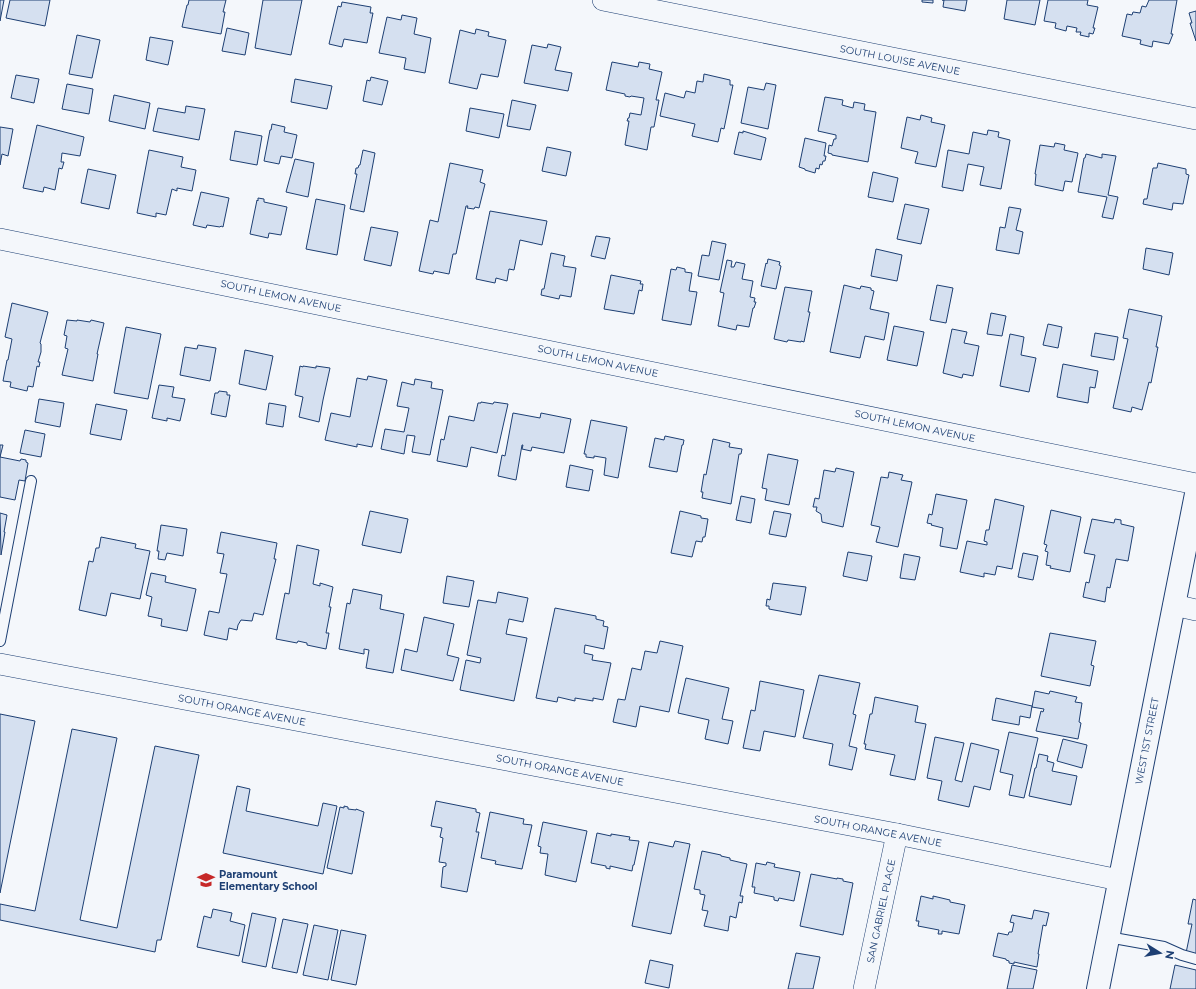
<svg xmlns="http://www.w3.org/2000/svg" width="1196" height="989" font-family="Montserrat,sans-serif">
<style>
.building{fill:#d5e0f0;stroke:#1d3f73}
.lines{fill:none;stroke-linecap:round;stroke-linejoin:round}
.lane-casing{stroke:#1d3f73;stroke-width:12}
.street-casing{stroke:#1d3f73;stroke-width:22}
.secondary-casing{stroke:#1d3f73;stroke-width:24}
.lane{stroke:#f4f7fb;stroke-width:10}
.street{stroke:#f4f7fb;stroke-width:21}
.secondary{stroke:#f4f7fb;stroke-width:22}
.labels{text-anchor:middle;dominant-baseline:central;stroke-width:3;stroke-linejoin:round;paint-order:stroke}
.street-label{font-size:10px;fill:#1d3f73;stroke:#f4f7fb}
.poi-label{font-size:10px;font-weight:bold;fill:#1d3f73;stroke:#f4f7fb;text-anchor:start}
</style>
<rect width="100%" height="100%" fill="#f4f7fb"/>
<g class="building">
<path d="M0 0H4L0 21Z"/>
<path d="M10 0H50L45 26 6 18Z"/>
<path d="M189 0H226L223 12H225L221 34 182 27 187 5H188Z"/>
<path d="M263 0H302L291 55 255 48Z"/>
<path d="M922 0H933V3L922 2Z"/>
<path d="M942 0H967L965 11 943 7 944 0Z"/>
<path d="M1007 0H1040L1035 25 1004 19Z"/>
<path d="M1048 0H1088L1087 5 1098 7 1093 28H1095L1093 34 1089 33V37L1080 35 1081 32H1076L1077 28 1067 26 1066 31 1055 28 1056 23 1044 21Z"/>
<path d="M1149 0H1177L1171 34H1173L1169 44 1153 41 1152 47 1140 44 1141 40 1122 36 1127 14 1132 15 1133 12 1140 13 1142 6 1146 7Z"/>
<path d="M342 2 371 7 370 13H373L367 43 344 39 342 47 329 44 338 6 341 7Z"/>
<path d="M1196 11V41L1190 23H1192L1189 13Z"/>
<path d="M402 15 417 18 414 34 431 38 425 73 404 69 406 58 379 53 387 17 401 20Z"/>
<path d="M227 28 249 33 245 55 222 51Z"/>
<path d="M476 29 489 32 488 36 506 40 498 77 481 74 477 89 449 83 460 30 475 34Z"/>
<path d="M77 35 100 40 92 78 69 74Z"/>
<path d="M150 37 173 41 168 65 146 60Z"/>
<path d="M548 44 561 47 555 70 572 73 568 91 524 83 532 45 547 48Z"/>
<path d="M612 62 638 67 639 62 650 64 649 69 662 72 656 100H659L654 127H651L647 150 625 145 629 121H627L628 118H629L630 113 641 115 644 98 631 96 630 97 625 96V94L606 90Z"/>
<path d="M704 74 730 80V85H733L724 129 721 128 718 142 692 136 695 124 660 116 665 93 684 98 686 91 695 93 697 81 703 82Z"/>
<path d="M16 75 39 79 34 103 11 98Z"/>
<path d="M371 77 388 81 382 105 363 101 367 80 370 81Z"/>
<path d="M295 79 332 86 327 109 291 102Z"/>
<path d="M766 83 776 85 768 129 741 123 748 87 764 90Z"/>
<path d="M67 84 93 89 89 114 62 109Z"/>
<path d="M114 95 150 103 145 129 109 121Z"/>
<path d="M825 97 843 100 842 105 853 108 854 102 865 104 864 110 876 112 868 162 832 155V154L828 153 829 145 832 146 834 139H836V135L818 131Z"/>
<path d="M512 100 536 105 530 130 507 126Z"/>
<path d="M186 106 205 109 199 140 153 131 158 108 185 113Z"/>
<path d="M470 108 504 114 499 138 466 131Z"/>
<path d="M921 115 932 118 931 122 945 125 936 167 915 163 918 152 901 148 907 117 920 120Z"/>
<path d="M272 124 285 127 284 132 297 135 292 158 281 156 279 164 264 161 270 130H271Z"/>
<path d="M37 125 84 137 80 156 62 153 61 162H64L62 169 59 168 55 190 44 187 43 192 23 188Z"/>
<path d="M0 127 13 129 8 156 2 154 0 165Z"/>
<path d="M988 130 999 132 998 137 1010 140 1001 189 980 185 984 167 968 164 963 191 942 187 948 150 969 154 973 132 987 135Z"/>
<path d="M235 131 262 136 257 165 230 160Z"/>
<path d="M743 131 766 138 761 160 734 154 739 132 743 133Z"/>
<path d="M805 138 826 143 824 156H826L825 161H823L822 165 820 164 819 169 816 168 815 173 805 170V169L799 167Z"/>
<path d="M1055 143 1065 145 1064 150 1078 153 1072 182 1065 181 1063 191 1035 185 1036 174H1035L1040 145 1054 147Z"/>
<path d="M547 147 571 152 566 176 542 171Z"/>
<path d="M149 150 183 157 181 167 196 170 192 191 177 188V191L172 189 166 215 156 213V217L137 213Z"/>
<path d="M363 150 375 153 364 212 350 209 357 174H355L356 168H358L359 165H360Z"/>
<path d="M1086 154 1102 158V154L1116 156 1108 195 1118 197 1113 219 1102 217 1107 197 1078 192 1084 158H1085Z"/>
<path d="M295 159 314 163 308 197 286 192Z"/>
<path d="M450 163 483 170 480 182 485 184 479 208 475 207 474 209 467 208 468 206H466L456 254H453L449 274 434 271 433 274 419 271 430 220 438 222Z"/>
<path d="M1158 163 1186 169V174L1189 175 1183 204 1173 203 1172 210 1143 204 1144 199H1147L1153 168H1157Z"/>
<path d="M88 169 116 175 109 209 81 203Z"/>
<path d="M873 172 898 178 893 202 868 197Z"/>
<path d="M201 192 229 198 223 227 221 226 220 227 207 225 206 228 193 225Z"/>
<path d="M258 198 264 199V202L287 207 281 235 269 233 268 238 250 234 257 200 258 201Z"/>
<path d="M316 199 345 205 337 255 306 249Z"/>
<path d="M905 204 929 209 921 244 897 239Z"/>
<path d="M1009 207 1021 209 1016 230 1023 232 1019 254 996 250 1000 227 1005 228Z"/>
<path d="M490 211 547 221 542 245 520 240 514 270 509 269 507 281 496 278 495 283 476 279Z"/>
<path d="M371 227 398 232 391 266 364 260Z"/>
<path d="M596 236 610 238 605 259 591 256Z"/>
<path d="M712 241 726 244 719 280 698 276 702 255 709 256Z"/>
<path d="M1146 248 1173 253 1169 275 1143 269Z"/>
<path d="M876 249 902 255 897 281 871 276Z"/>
<path d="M551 253 565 256 563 266 576 268 571 297 560 295 559 299 541 295 542 289H544Z"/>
<path d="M768 259 780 262 779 265 781 266 776 289 761 286 766 263 767 264Z"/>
<path d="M727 260 732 261 731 267H734L736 262 745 264 742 279 753 281 750 297 755 298 754 302H756L754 308H753L749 327 737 325 736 330 718 326 724 293 720 292Z"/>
<path d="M677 267 685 269V272L692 273 689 291 697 292 691 325 662 320 671 269 676 270Z"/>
<path d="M611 275 641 281 640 284H643L642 291 639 290 634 314 604 309Z"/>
<path d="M844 285 860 289 861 286 871 288V290L874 291 870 309 889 313 884 340 865 336 860 358 830 352Z"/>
<path d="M937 285 953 288 946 323 930 320Z"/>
<path d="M785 287 812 291 808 312H810L804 342 801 341V342L788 340 787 342 774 339Z"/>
<path d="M12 303 48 312 40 343 41 344V352L38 362H40L39 367 37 366 33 387 28 386 27 391 10 387 11 382 3 381 7 360H8L12 339 5 337Z"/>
<path d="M1129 309 1162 316 1156 347H1158L1151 383 1149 382 1142 410 1132 407 1131 412 1113 408 1128 339 1123 338Z"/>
<path d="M991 313 1006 316 1002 336 987 334Z"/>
<path d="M67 320 77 321V320L90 322 91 320 104 323 97 354H98L93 381 62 375 68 349 65 348 67 336 64 335Z"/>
<path d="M1048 324 1062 327 1058 348 1043 345Z"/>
<path d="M894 326 924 332 917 366 887 360Z"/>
<path d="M126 327 161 334 148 399 114 393Z"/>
<path d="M952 329 967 332 964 343 979 346 973 376 963 374 962 378 943 373Z"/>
<path d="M1095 333 1118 337 1114 360 1091 356Z"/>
<path d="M1010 334 1024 337 1021 355 1036 358 1029 392 1000 386Z"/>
<path d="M198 345 216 348 210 381 180 375 185 347 197 349Z"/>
<path d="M245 350 273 356 266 390 239 384Z"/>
<path d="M1063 364 1098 371 1095 388 1090 387 1088 403 1057 397Z"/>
<path d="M300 366 303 367V366L316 368V366L330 368 323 400 319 422 299 417 303 397 295 395Z"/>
<path d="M368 376 387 380 372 447 357 444V447L325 440 331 413 350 417 357 378 367 380Z"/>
<path d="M415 379 432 382 431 388 443 390 430 455 412 452 415 436 407 435 404 454 381 449 385 429 404 432 409 408 397 406 402 382 414 385Z"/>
<path d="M159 385 174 387 172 397 185 399 180 421 167 418V421L152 418Z"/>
<path d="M219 391 227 392V395H230L226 417 211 414 215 393H218Z"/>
<path d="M39 399 64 403 60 427 35 422Z"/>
<path d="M481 402 493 404 494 402 508 404 497 453 471 447 467 467 437 461 441 439 444 440 449 416 474 421 478 403H481Z"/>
<path d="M269 403 286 406 283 427 266 424Z"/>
<path d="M96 404 127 410 121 440 90 434Z"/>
<path d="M513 413 540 418 541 413 571 419 564 453 532 447 531 451 522 449 523 445H522L516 480 498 476 502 455 505 456Z"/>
<path d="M591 420 627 427 618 478 604 475 606 458 594 456V458L586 457V454H584Z"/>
<path d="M25 430 45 434 41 457 20 453Z"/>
<path d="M665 436 684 440 683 445H682L677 472 649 467 655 438 664 440Z"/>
<path d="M713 439 730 443 729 447 742 449 741 454H739L731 504 702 498 703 492H701L704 474 706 475Z"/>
<path d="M0 445H3L0 457 20 461 21 459 26 460V462L28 463 25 481 19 480 15 500 0 497Z"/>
<path d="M768 454 798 460 789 505 765 500 767 489 762 488Z"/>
<path d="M570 465 593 470 589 491 566 487Z"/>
<path d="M836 468 854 472 843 527 822 522 821 514 816 511 817 507H813L815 498 819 499 824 470 835 472Z"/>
<path d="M889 472 903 475 901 480 912 482 898 547 876 542 880 527 871 525 881 477 888 478Z"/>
<path d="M936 494 967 500 957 549 940 546 943 528 931 525 932 524 927 523 929 514 932 515Z"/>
<path d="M741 496 755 499 751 523 736 520Z"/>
<path d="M995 499 1024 506 1012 569 997 566 995 575 984 573V577L960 572 967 541 987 545V542L984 541 986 530H989Z"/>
<path d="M1051 510 1081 517 1070 572 1050 568 1051 566 1046 565 1048 552 1045 551 1047 545 1044 544Z"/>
<path d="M370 511 408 519 401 553 362 545Z"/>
<path d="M680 511 701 516V518L708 519 705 537H703L702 542 696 541 692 557 671 553Z"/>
<path d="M774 511 791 514 786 537 769 534Z"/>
<path d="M0 513 7 515 4 532H5L1 555Z"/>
<path d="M1092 519 1114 523 1115 519 1121 520V524L1134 527 1128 561 1116 559 1110 588 1107 587 1105 602 1083 597 1086 582 1089 583 1095 555 1084 553Z"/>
<path d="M161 525 187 529 183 556 167 553 165 560 158 559 159 551H157Z"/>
<path d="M221 532 277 543 274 559H276L263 615 254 613 252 621 241 620 238 625 237 630 229 628 227 640 204 635 209 611 219 613 227 574 220 573 224 554 217 553Z"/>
<path d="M101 537 136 544 135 548 150 551 140 599 111 593 106 616 79 610 89 561 93 562 96 548H99Z"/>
<path d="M297 545 319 550 313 584 320 586V583L333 587 329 607H331L326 633H329L326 649 307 645V643L298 641 297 643 276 639 285 593 289 594Z"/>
<path d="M848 552 872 556 867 581 843 576Z"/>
<path d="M1023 553 1038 556 1033 580 1018 577Z"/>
<path d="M904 554 920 557 915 580 900 578Z"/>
<path d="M151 573 166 576 165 582 196 589 187 631 161 626 162 619 148 616 152 597 146 595Z"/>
<path d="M447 576 474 581 469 607 443 603Z"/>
<path d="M773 583 806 587 801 615 769 609V606H766L767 599 770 600Z"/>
<path d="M353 589 382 595 380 609 404 614 393 673 366 668 369 650 364 649V654L339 649 347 603 350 604Z"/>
<path d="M498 592 528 598 523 622 509 619 506 634 527 638 514 701 460 690 466 660 480 663 481 658 467 655 478 600 496 603Z"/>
<path d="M555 608 596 616V619L604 621 603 626 608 627 604 649 585 645 584 653 593 655 592 660 611 663 603 700 593 698V701L575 698V701L558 697 557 702 536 698Z"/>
<path d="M424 617 454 624 447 655 459 658 453 681 401 670 405 649 417 652Z"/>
<path d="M1050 633 1096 641 1091 665 1094 666 1090 686 1041 676Z"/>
<path d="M660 641 683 646 669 712 640 706 636 727 613 722 618 699 625 700 632 668 641 670 645 651 657 653Z"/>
<path d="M819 675 860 683 853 714 856 715 849 746 857 748 852 770 829 765 833 744 803 738Z"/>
<path d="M686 678 729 688 722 719 733 721 728 744 705 739 709 720 678 713Z"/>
<path d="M760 681 804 690 795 737 764 731 760 751 743 748 751 710 755 711Z"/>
<path d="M1035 691 1049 694 1050 691 1077 697 1075 702 1082 703 1079 722 1081 723 1078 739 1036 731 1041 711 1043 712 1044 709 1032 707Z"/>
<path d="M875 697 918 706 915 722 926 724 915 780 890 775 895 755 865 749 866 744H864L870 714H872Z"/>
<path d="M996 698 1032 706 1030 718 1020 716 1019 725 992 720Z"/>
<path d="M0 714 35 721 0 893Z"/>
<path d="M72 729 117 738 80 920 117 928 155 746 199 755 161 940H157L155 952 0 920V904L35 911Z"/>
<path d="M1009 732 1038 738 1024 798 1009 795 1013 775 1000 772Z"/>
<path d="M935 737 964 743 955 780 962 782 971 743 999 750 990 790 974 786 969 807 938 800 942 781 927 778Z"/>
<path d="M1063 739 1087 745 1082 768 1057 761Z"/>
<path d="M1039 754 1048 756 1047 761 1054 763 1052 771 1077 776 1071 805 1029 796 1035 768H1036Z"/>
<path d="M237 786 250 789 246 811 318 826 323 803 337 806 323 874 223 853Z"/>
<path d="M436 801 476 809V812L480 813 476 832H479L467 892 441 887 443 867 446 866V863L439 862 443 838 440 837 442 828 431 826Z"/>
<path d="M344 806 348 807V809L356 810V809L364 812 352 874 327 868 340 807 344 808Z"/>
<path d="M490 812 524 819 523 824 532 825 522 869 495 864 496 861 481 858Z"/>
<path d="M543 822 587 831 576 882 545 875 548 854 540 853 541 847 538 846Z"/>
<path d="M597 833 611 836V834L630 837 629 840 639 841 634 865H633L632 871 610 866V869L606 868V866L591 863Z"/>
<path d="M675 841 690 844 671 934 632 926 649 842 673 847Z"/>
<path d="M702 851 721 855V856L730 858V860L747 864 740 896H743L742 903 739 902 736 918 730 916 728 931 704 926 708 911 702 910 705 895 700 894V890L694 889Z"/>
<path d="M767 862 775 864 774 867 800 872 794 901 779 898 778 901 774 900V897L754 893 755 887H752L756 863 766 865Z"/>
<path d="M811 874 837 879V878L843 879V881L853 883 843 935 800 926Z"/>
<path d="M921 896 933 899V896L950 900V902L965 905 959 934 942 931V934H938L939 930 918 926 919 921H916Z"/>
<path d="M1193 899 1196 900V955L1186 953 1192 924H1188Z"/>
<path d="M213 909 232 913 230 921 245 925 239 956 197 947 204 916 211 918Z"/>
<path d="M1034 910 1049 913 1046 926 1043 925 1038 954H1039L1037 967 1014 962V964L1009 963V961L1006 960V959L993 956 998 933 1008 935 1009 932H1012L1014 923 1010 922 1012 915 1032 919Z"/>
<path d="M252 913 276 918 266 967 242 962Z"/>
<path d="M283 919 308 924 297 973 272 968Z"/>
<path d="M314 925 338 930 328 980 303 975Z"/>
<path d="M341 930 366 935 356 985 331 980Z"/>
<path d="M796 953 820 957 813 989H788Z"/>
<path d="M650 960 673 965 669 988 645 983Z"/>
<path d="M1012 965 1037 970 1033 989H1007Z"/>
<path d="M1175 965 1196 970V989H1170Z"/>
</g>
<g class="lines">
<g class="lane-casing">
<g id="lane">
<path d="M0 641 31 481"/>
<path d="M1108 937 1164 947 1182 955 1196 959"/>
</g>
</g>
<g class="street-casing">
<g id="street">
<path d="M603 0 1196 119"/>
<path d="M0 239 1196 484"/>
<path d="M1174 605 1196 610"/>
<path d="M0 664 897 834 1119 880"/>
<path d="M864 989 897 834"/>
</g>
</g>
<g class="secondary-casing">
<path id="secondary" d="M1098 989 1196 494"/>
</g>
<use href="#lane" class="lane"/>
<use href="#street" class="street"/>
<use href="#secondary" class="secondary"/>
</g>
<defs>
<g id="school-bare" transform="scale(1.38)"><path d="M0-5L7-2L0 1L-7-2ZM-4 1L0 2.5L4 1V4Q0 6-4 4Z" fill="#c62828" stroke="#f4f7fb" stroke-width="2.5" paint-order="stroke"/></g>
</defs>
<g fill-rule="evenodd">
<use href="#school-bare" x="206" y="880"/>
</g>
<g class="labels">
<g class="street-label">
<text transform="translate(900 60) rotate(11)">SOUTH LOUISE AVENUE</text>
<text transform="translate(281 296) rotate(12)">SOUTH LEMON AVENUE</text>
<text transform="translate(598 361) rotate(12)">SOUTH LEMON AVENUE</text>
<text transform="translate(915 426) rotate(12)">SOUTH LEMON AVENUE</text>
<text transform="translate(242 710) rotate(11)">SOUTH ORANGE AVENUE</text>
<text transform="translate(1147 741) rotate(-79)">WEST 1ST STREET</text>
<text transform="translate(560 770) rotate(11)">SOUTH ORANGE AVENUE</text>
<text transform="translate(878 831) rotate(11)">SOUTH ORANGE AVENUE</text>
<text transform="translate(881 911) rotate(-78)">SAN GABRIEL PLACE</text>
</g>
<g class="poi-label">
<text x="219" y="874">Paramount<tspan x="219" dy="12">Elementary School</tspan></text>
</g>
</g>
<g transform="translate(1160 953) rotate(101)" stroke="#f4f7fb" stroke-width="3" paint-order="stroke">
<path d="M0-3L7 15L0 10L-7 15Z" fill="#1d3f73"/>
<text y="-6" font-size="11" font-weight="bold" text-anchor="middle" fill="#1d3f73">N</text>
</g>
</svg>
